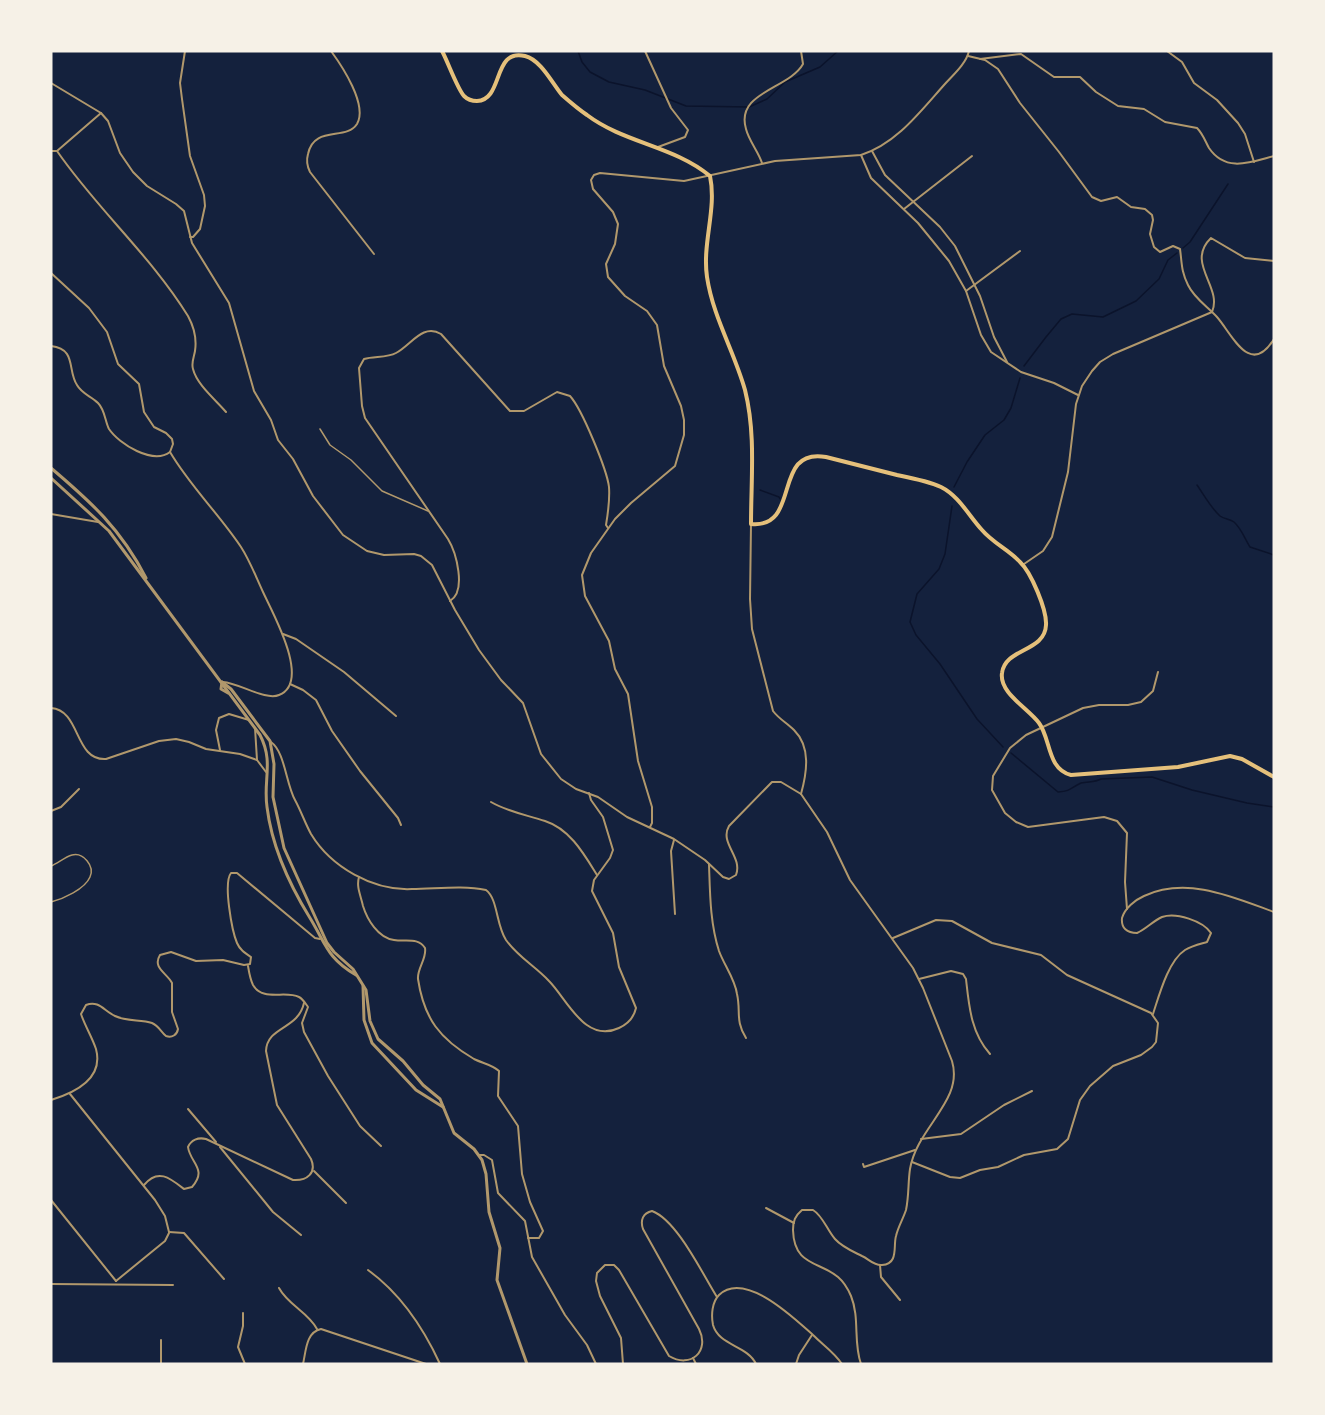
<svg xmlns="http://www.w3.org/2000/svg" width="1325" height="1415" font-family="'Exo 2',sans-serif">
<style>
.lines{fill:none;stroke-linecap:round;stroke-linejoin:round}
.stream{stroke:#0b132b;stroke-width:1.5}
.service{stroke:#b1986c;stroke-width:1.5}
.minor{stroke:#b1986c;stroke-width:2}
.tertiary{stroke:#b1986c;stroke-width:3}
.secondary{stroke:#e5c07b;stroke-width:4}
</style>
<rect width="100%" height="100%" fill="#14213d"/>
<g class="lines">
<g class="stream">
<path d="M578 51 582 62 590 72 609 82 645 90 686 106 749 107 767 99 785 82 820 67 838 51"/>
<path d="M1183 248 1190 242 1228 184"/>
<path d="M1024 366 1046 337 1061 319 1072 314 1103 317 1136 301 1159 279 1168 260 1177 253"/>
<path d="M1197 485C1204 495 1211 508 1220 516 1224 519 1230 519 1234 522 1241 528 1245 539 1250 547L1274 555"/>
<path d="M954 487 967 462 985 435 1004 420 1011 408 1020 378"/>
<path d="M760 490 779 497 780 499"/>
<path d="M952 506 945 554 939 569 917 594 910 622 916 635 940 664 977 719 1003 747"/>
<path d="M1011 753 1058 792C1072 791 1070 788 1081 783 1088 781 1094 783 1101 779L1152 777 1192 790 1247 803 1274 807"/>
</g>
<g class="service">
<path d="M320 429 330 445 351 460 382 491 428 511"/>
<path d="M51 866C58 863 65 857 72 855 83 852 95 866 90 877 85 889 63 899 51 902"/>
</g>
<g class="minor">
<path d="M185 51 180 83 182 99 190 156 204 195 205 206 200 229 193 237H190"/>
<path d="M331 51C342 66 368 105 357 124 346 141 314 125 308 154 306 161 307 166 310 172L374 254"/>
<path d="M645 51 671 108 688 130 685 137 658 147"/>
<path d="M1167 51 1182 62 1194 83 1217 100 1238 123 1245 134 1254 162"/>
<path d="M968 56 985 60 998 69 1020 103 1059 152 1092 197 1101 201 1117 197 1131 207 1145 209 1152 215 1153 220 1150 234 1154 247 1160 252 1173 246 1180 249C1182 263 1181 271 1188 285 1194 298 1208 307 1217 317 1232 334 1250 378 1274 339"/>
<path d="M980 59 1021 54 1054 77H1080L1096 92 1118 106 1144 109 1165 122 1197 128C1203 134 1205 141 1209 148 1226 173 1251 162 1274 156"/>
<path d="M51 83 101 113 108 121 120 153 133 172 147 186 176 204 184 211 192 243 229 303 254 391 271 420 278 440 293 459 313 496 343 535 367 551 384 555 414 554 421 556 432 565 455 610 479 650 501 680 523 703 541 754 561 779 576 789 598 797 627 817 674 839 705 860 723 877 729 879 736 875C743 857 719 843 729 826L772 782H781L801 794"/>
<path d="M51 151H57L101 113"/>
<path d="M57 151C97 209 151 256 188 316 194 327 197 338 195 351 194 357 191 363 193 369 197 385 216 400 226 412"/>
<path d="M872 151 885 175 940 227 955 246 980 296 994 337 1007 362"/>
<path d="M861 155 871 178 918 223 949 261 966 291 981 335 991 352 1021 372 1054 383 1078 395"/>
<path d="M762 163C758 151 749 141 746 129 735 92 789 89 803 64L801 51"/>
<path d="M904 209 972 156"/>
<path d="M51 273 89 308 107 332 118 364 139 384 144 412 154 427 166 433 172 439 173 444 170 452"/>
<path d="M966 291 1020 251"/>
<path d="M51 346C77 349 67 370 77 385 82 394 91 396 98 403 105 410 105 421 109 429 119 444 153 465 170 452"/>
<path d="M170 452C190 486 219 514 241 547 250 561 256 577 263 592 272 612 312 682 279 695 266 701 239 683 223 682"/>
<path d="M51 514 98 522"/>
<path d="M751 524 750 599 752 629 773 711C779 719 787 723 794 730 811 747 807 772 801 794"/>
<path d="M1024 564 1043 551 1052 537 1068 472 1076 404 1082 386 1092 371 1100 362 1113 354 1212 312C1223 287 1185 263 1211 238L1245 258 1274 261"/>
<path d="M450 601C467 591 456 552 448 539L365 418 362 406 359 368 364 359C374 356 387 358 396 353 411 345 423 323 441 334L510 411H524L557 392 570 396C582 409 607 470 609 487 610 500 608 513 606 525L608 528"/>
<path d="M283 634 296 639 344 672 396 716"/>
<path d="M290 684 303 690 316 700 332 731 360 771 398 818 401 825"/>
<path d="M51 708C81 710 74 761 106 759L159 741 176 739 189 742 206 749 240 754 257 760"/>
<path d="M255 728 257 760 266 772"/>
<path d="M271 742C285 752 286 784 295 800 301 811 305 823 311 834 331 867 373 891 412 889 435 889 463 885 486 890 498 899 496 925 506 940 518 957 535 966 549 981 567 999 585 1044 619 1028 628 1024 634 1017 636 1008L619 967 613 933 592 891 594 880 610 858 613 850 603 817 591 800 589 793"/>
<path d="M220 750 216 730 219 718 229 714 249 720"/>
<path d="M801 794 827 832 850 880 913 968 923 988 952 1061C964 1101 917 1127 910 1169 908 1182 909 1196 906 1210 903 1219 898 1227 896 1236 893 1246 899 1264 882 1265 874 1266 869 1259 862 1256 852 1251 842 1247 835 1239 827 1230 823 1216 813 1210H802C795 1216 793 1221 793 1230 794 1266 819 1261 838 1277 844 1282 848 1289 851 1296 860 1318 853 1342 861 1364"/>
<path d="M491 802C508 812 527 815 545 821 570 829 584 854 597 875"/>
<path d="M51 811 61 807 79 789"/>
<path d="M650 827 652 823V807L638 761 628 694 615 669 609 641 585 596 582 575 591 553 615 519 631 503 675 466 684 435V420L681 406 664 366 657 325 647 311 625 296 608 277 606 264 615 244 618 224 613 212 593 189 591 180 594 175 600 173 684 181 775 161 861 155C896 144 920 112 944 85 953 75 966 64 969 51"/>
<path d="M674 840 671 851 675 914"/>
<path d="M709 864C710 893 710 923 719 951 724 965 735 979 737 994 741 1011 735 1021 746 1038"/>
<path d="M359 877C356 887 361 896 363 906 367 919 378 938 394 940 406 942 418 937 425 948 427 959 417 968 418 979 424 1019 440 1039 474 1059 482 1063 493 1065 499 1071L498 1096 518 1126 522 1174 530 1202 543 1231 539 1238H528"/>
<path d="M1127 909 1125 882 1127 833 1117 821 1104 817 1028 827 1016 822 1005 813 992 790 993 776 1010 748 1026 735 1083 708 1099 705H1128L1141 702 1153 691 1158 672"/>
<path d="M893 938 936 920 952 921 992 943 1041 955 1067 975 1151 1013 1158 1023 1156 1042 1152 1047 1141 1055 1113 1066 1090 1086 1080 1100 1068 1139 1057 1149 1024 1155 998 1167 980 1170 960 1178 950 1177 912 1162"/>
<path d="M248 966C249 972 250 979 253 985 263 1002 285 990 299 997 303 999 305 1003 308 1007L302 1023 304 1032 328 1076 360 1126 381 1146"/>
<path d="M919 979 951 971 963 974 966 979C969 1006 971 1033 990 1054"/>
<path d="M1153 1014C1159 996 1168 961 1185 950 1191 946 1200 944 1207 942L1211 933C1203 921 1176 912 1162 917 1153 921 1146 929 1137 933 1127 933 1121 928 1122 918 1125 908 1135 900 1144 896 1187 876 1233 897 1274 912"/>
<path d="M70 1094 155 1200 165 1216 169 1232"/>
<path d="M51 1100C74 1093 104 1079 96 1049 92 1037 85 1026 81 1014L86 1005C99 1000 104 1011 115 1016 127 1022 141 1019 152 1023 159 1026 161 1032 166 1036 172 1038 177 1035 178 1029L172 1012V983C167 973 152 968 160 955L171 952 196 961 223 960 244 965 250 964 251 957C245 953 240 950 237 943 232 931 223 883 231 873H237L315 938 320 939"/>
<path d="M188 1109 216 1142"/>
<path d="M921 1139 961 1134 1004 1105 1032 1091"/>
<path d="M220 1147 273 1212 301 1235"/>
<path d="M479 1155H484L492 1160 498 1193 525 1221 532 1257 565 1315 587 1345 596 1364"/>
<path d="M863 1164 864 1167 915 1150"/>
<path d="M314 1171 346 1203"/>
<path d="M144 1185C158 1168 170 1178 184 1189L192 1187C208 1169 190 1163 188 1147 191 1140 198 1137 206 1139L293 1180C307 1181 317 1173 311 1159L277 1105 266 1051C267 1026 298 1030 304 1003"/>
<path d="M51 1200 116 1281"/>
<path d="M766 1208 794 1223"/>
<path d="M169 1232 184 1233 224 1279"/>
<path d="M880 1265 881 1277 900 1300"/>
<path d="M368 1270C401 1294 423 1327 440 1364"/>
<path d="M116 1281 165 1241 169 1233"/>
<path d="M51 1284 173 1285"/>
<path d="M279 1288C288 1305 308 1312 317 1329"/>
<path d="M243 1313V1326L238 1347 245 1364"/>
<path d="M693 1358 696 1364"/>
<path d="M161 1364V1340"/>
<path d="M303 1364C306 1351 306 1332 321 1329L426 1364"/>
<path d="M623 1364 621 1338 600 1296 596 1281 597 1273 605 1265H614L619 1270 669 1356C691 1369 710 1351 699 1329L643 1229C640 1220 643 1213 652 1211 677 1220 703 1275 717 1297"/>
<path d="M756 1364C747 1345 719 1346 713 1325 711 1315 712 1302 719 1295 745 1270 795 1319 813 1335 823 1345 834 1352 842 1364"/>
<path d="M796 1364 799 1355 812 1335"/>
</g>
<g class="tertiary">
<path d="M51 468C91 502 121 529 146 578"/>
<path d="M51 478 109 531 260 735C274 762 263 780 267 807 272 848 289 884 310 918 326 944 327 958 356 975"/>
<path d="M222 682 231 689 270 741 274 764 273 797 284 848 327 943 334 952 353 969 366 990 370 1021 378 1039 403 1061 423 1085 440 1099 454 1133 474 1149 482 1160 486 1174 489 1212 500 1248 497 1280 527 1364"/>
<path d="M222 682 221 689 228 693"/>
<path d="M363 986 364 1020 372 1043 416 1090 443 1107"/>
</g>
<path class="secondary" d="M442 51C448 62 457 88 464 96 467 99 472 101 477 101 504 100 492 48 525 56 541 60 552 83 562 95 570 102 578 109 587 115 624 143 674 146 710 176 717 209 702 243 707 277 713 317 734 351 745 390 756 434 751 479 751 524 802 529 771 447 826 457 850 463 874 469 897 475 912 478 928 481 941 487 959 496 969 516 982 530 993 543 1009 550 1020 562 1031 572 1047 610 1046 625 1045 652 1005 648 1002 673 999 693 1028 708 1039 723 1051 739 1047 769 1071 775L1178 767 1230 756 1242 759 1274 777"/>
</g>
<rect width="1325" height="1415" fill="none" stroke="#f6f1e7" stroke-width="105"/>
</svg>
